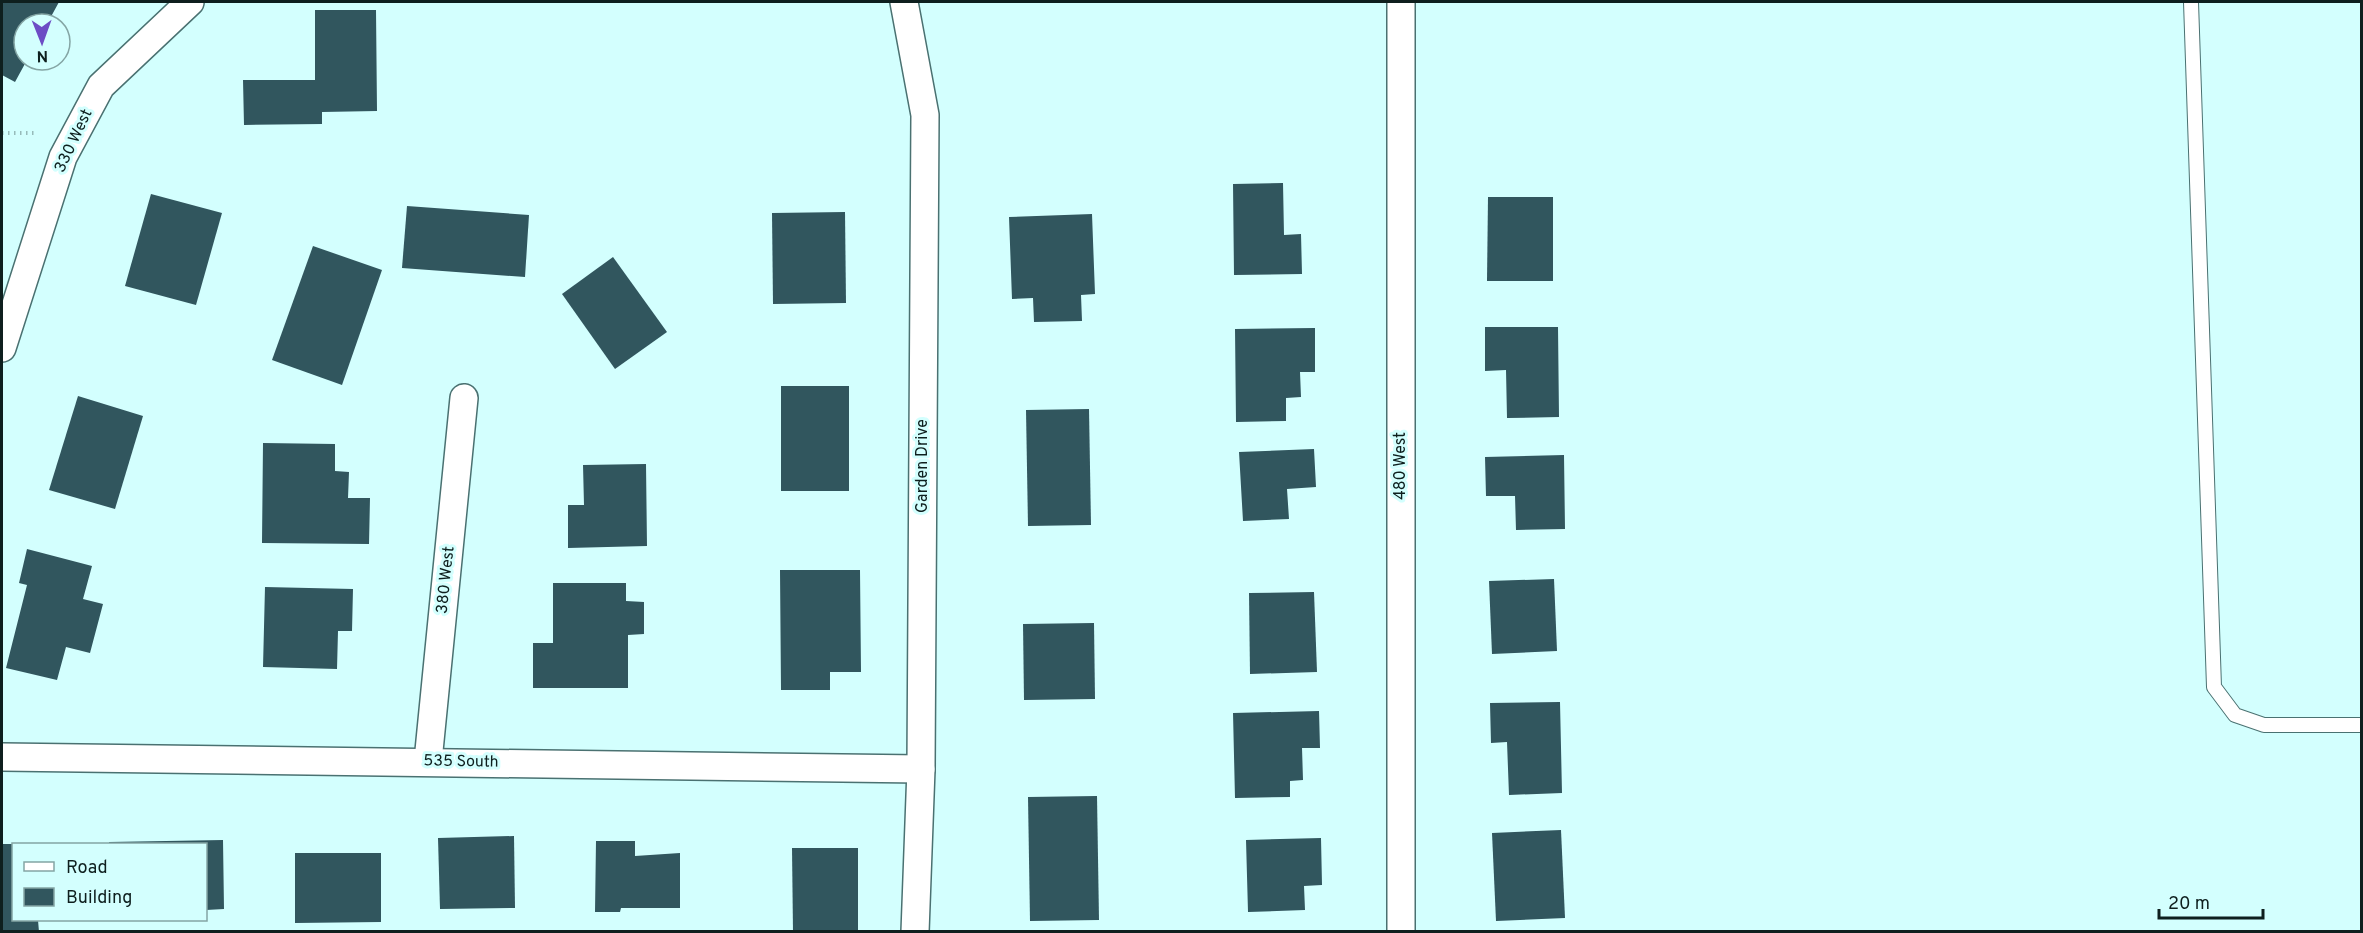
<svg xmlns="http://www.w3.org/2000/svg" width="2363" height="933" font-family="Overpass,sans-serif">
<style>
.building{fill:#31565e}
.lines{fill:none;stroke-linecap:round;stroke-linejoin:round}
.lane-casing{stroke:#4a7171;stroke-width:16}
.street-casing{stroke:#4a7171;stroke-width:30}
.path{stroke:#97bbba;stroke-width:4;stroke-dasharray:1.5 4.5;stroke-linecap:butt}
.lane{stroke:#fff;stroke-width:14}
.street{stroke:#fff;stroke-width:27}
.labels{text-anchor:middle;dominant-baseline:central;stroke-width:6;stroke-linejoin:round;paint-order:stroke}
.street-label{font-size:16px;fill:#0e1f1e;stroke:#d3fffe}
</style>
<rect width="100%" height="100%" fill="#d3fffe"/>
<g class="building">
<path d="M2 2H59L47 24H24V60H27L15 82 2 75Z"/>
<path d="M315 10H376L377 111 322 112V124L244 125 243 80H315Z"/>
<path d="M1283 183 1284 235 1301 234 1302 274 1234 275 1233 184Z"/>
<path d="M151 194 222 213 196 305 125 286Z"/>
<path d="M1488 197H1553V281H1487Z"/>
<path d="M407 206 529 215 525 277 402 268Z"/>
<path d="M845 212 846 303 773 304 772 213Z"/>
<path d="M1092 214 1095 294 1081 295 1082 321 1034 322 1033 298 1012 299 1009 217Z"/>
<path d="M313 246 382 270 342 385 272 360Z"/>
<path d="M613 257 667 332 615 369 562 294Z"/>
<path d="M1485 327H1558L1559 417 1507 418 1506 370 1485 371Z"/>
<path d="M1315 328V372H1300L1301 397 1286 398V421L1236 422 1235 329Z"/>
<rect x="781" y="386" width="68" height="105"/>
<path d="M78 396 143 416 115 509 49 490Z"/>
<path d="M1089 409 1091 525 1028 526 1026 410Z"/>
<path d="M263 443 335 444V471L349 472 348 498H370L369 544 262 543Z"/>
<path d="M1314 449 1316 487 1287 489 1289 519 1243 521 1239 452Z"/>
<path d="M1564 455 1565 529 1516 530 1515 496H1486L1485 457Z"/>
<path d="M646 464 647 546 568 548V505H584L583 465Z"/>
<path d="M27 549 92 566 83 599 103 604 90 653 66 647 57 680 6 668 27 585 19 583Z"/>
<path d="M780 570H860L861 672H830V690H781Z"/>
<path d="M1554 579 1557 651 1492 654 1489 581Z"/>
<path d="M553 583H626V601L644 602V634L628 635V688H533V643H553Z"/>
<path d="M265 587 353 589 352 631H338L337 669 263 667Z"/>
<path d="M1314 592 1317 672 1250 674 1249 593Z"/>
<path d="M1094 623 1095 699 1024 700 1023 624Z"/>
<path d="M1560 702 1562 793 1509 795 1507 742 1491 743 1490 703Z"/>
<path d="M1319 711 1320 748H1302L1303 780 1290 781V797L1235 798 1233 713Z"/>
<path d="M1097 796 1099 920 1030 921 1028 797Z"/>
<path d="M1561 830 1565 918 1496 921 1492 833Z"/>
<path d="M514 836 515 908 440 909 438 838Z"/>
<path d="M1321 838 1322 885 1304 886 1305 910 1248 912 1246 840Z"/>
<path d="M223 840 224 909 206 910V844H109V842Z"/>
<path d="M596 841H635V856L680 853V908H621L620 912H595Z"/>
<path d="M2 844H14V920H38L39 932H2Z"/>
<path d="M792 848H858V932H793Z"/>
<path d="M295 853H381V922L295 923Z"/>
</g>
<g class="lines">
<g class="lane-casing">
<path id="lane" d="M2191 2 2214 687 2235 715 2264 725H2362"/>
</g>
<g class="street-casing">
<g id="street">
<path d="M904 2 925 115 921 769 915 932"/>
<path d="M1401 2V932"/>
<path d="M2 348 63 157 101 86 190 2"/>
<path d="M2 757 921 769"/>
<path d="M428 761 464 398"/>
</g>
</g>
<path class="path" d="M2 133H37"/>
<use href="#lane" class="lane"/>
<use href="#street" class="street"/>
</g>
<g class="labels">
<g class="street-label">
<text transform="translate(74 141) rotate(-65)">330 West</text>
<text transform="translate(923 466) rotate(-90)">Garden Drive</text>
<text transform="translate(1401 466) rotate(-90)">480 West</text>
<text transform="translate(446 580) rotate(-84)">380 West</text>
<text transform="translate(461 762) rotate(1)">535 South</text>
</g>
</g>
<rect width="2363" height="933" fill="none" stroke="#0e1f1e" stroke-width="6"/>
<rect x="12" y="843" width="195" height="78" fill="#d3fffe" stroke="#84a5a4" stroke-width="1.5"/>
<rect x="24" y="862" width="30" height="9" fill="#ffffff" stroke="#84a5a4" stroke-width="1.5"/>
<text x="66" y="873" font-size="18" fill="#0e1f1e">Road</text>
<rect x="24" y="888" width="30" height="18" fill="#31565e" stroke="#84a5a4" stroke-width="1.5"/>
<text x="66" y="903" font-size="18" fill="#0e1f1e">Building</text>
<g transform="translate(42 42) rotate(179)"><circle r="28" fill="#d3fffe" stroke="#84a5a4" stroke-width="1.5"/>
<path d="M0-4.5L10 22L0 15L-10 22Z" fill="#6d4cc5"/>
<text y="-9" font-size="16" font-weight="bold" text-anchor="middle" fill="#0e1f1e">N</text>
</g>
<path d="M2159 909v9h104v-9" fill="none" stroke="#0e1f1e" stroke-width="3"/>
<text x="2168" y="909" font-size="18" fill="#0e1f1e" stroke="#d3fffe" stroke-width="4.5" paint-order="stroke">20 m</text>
</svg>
